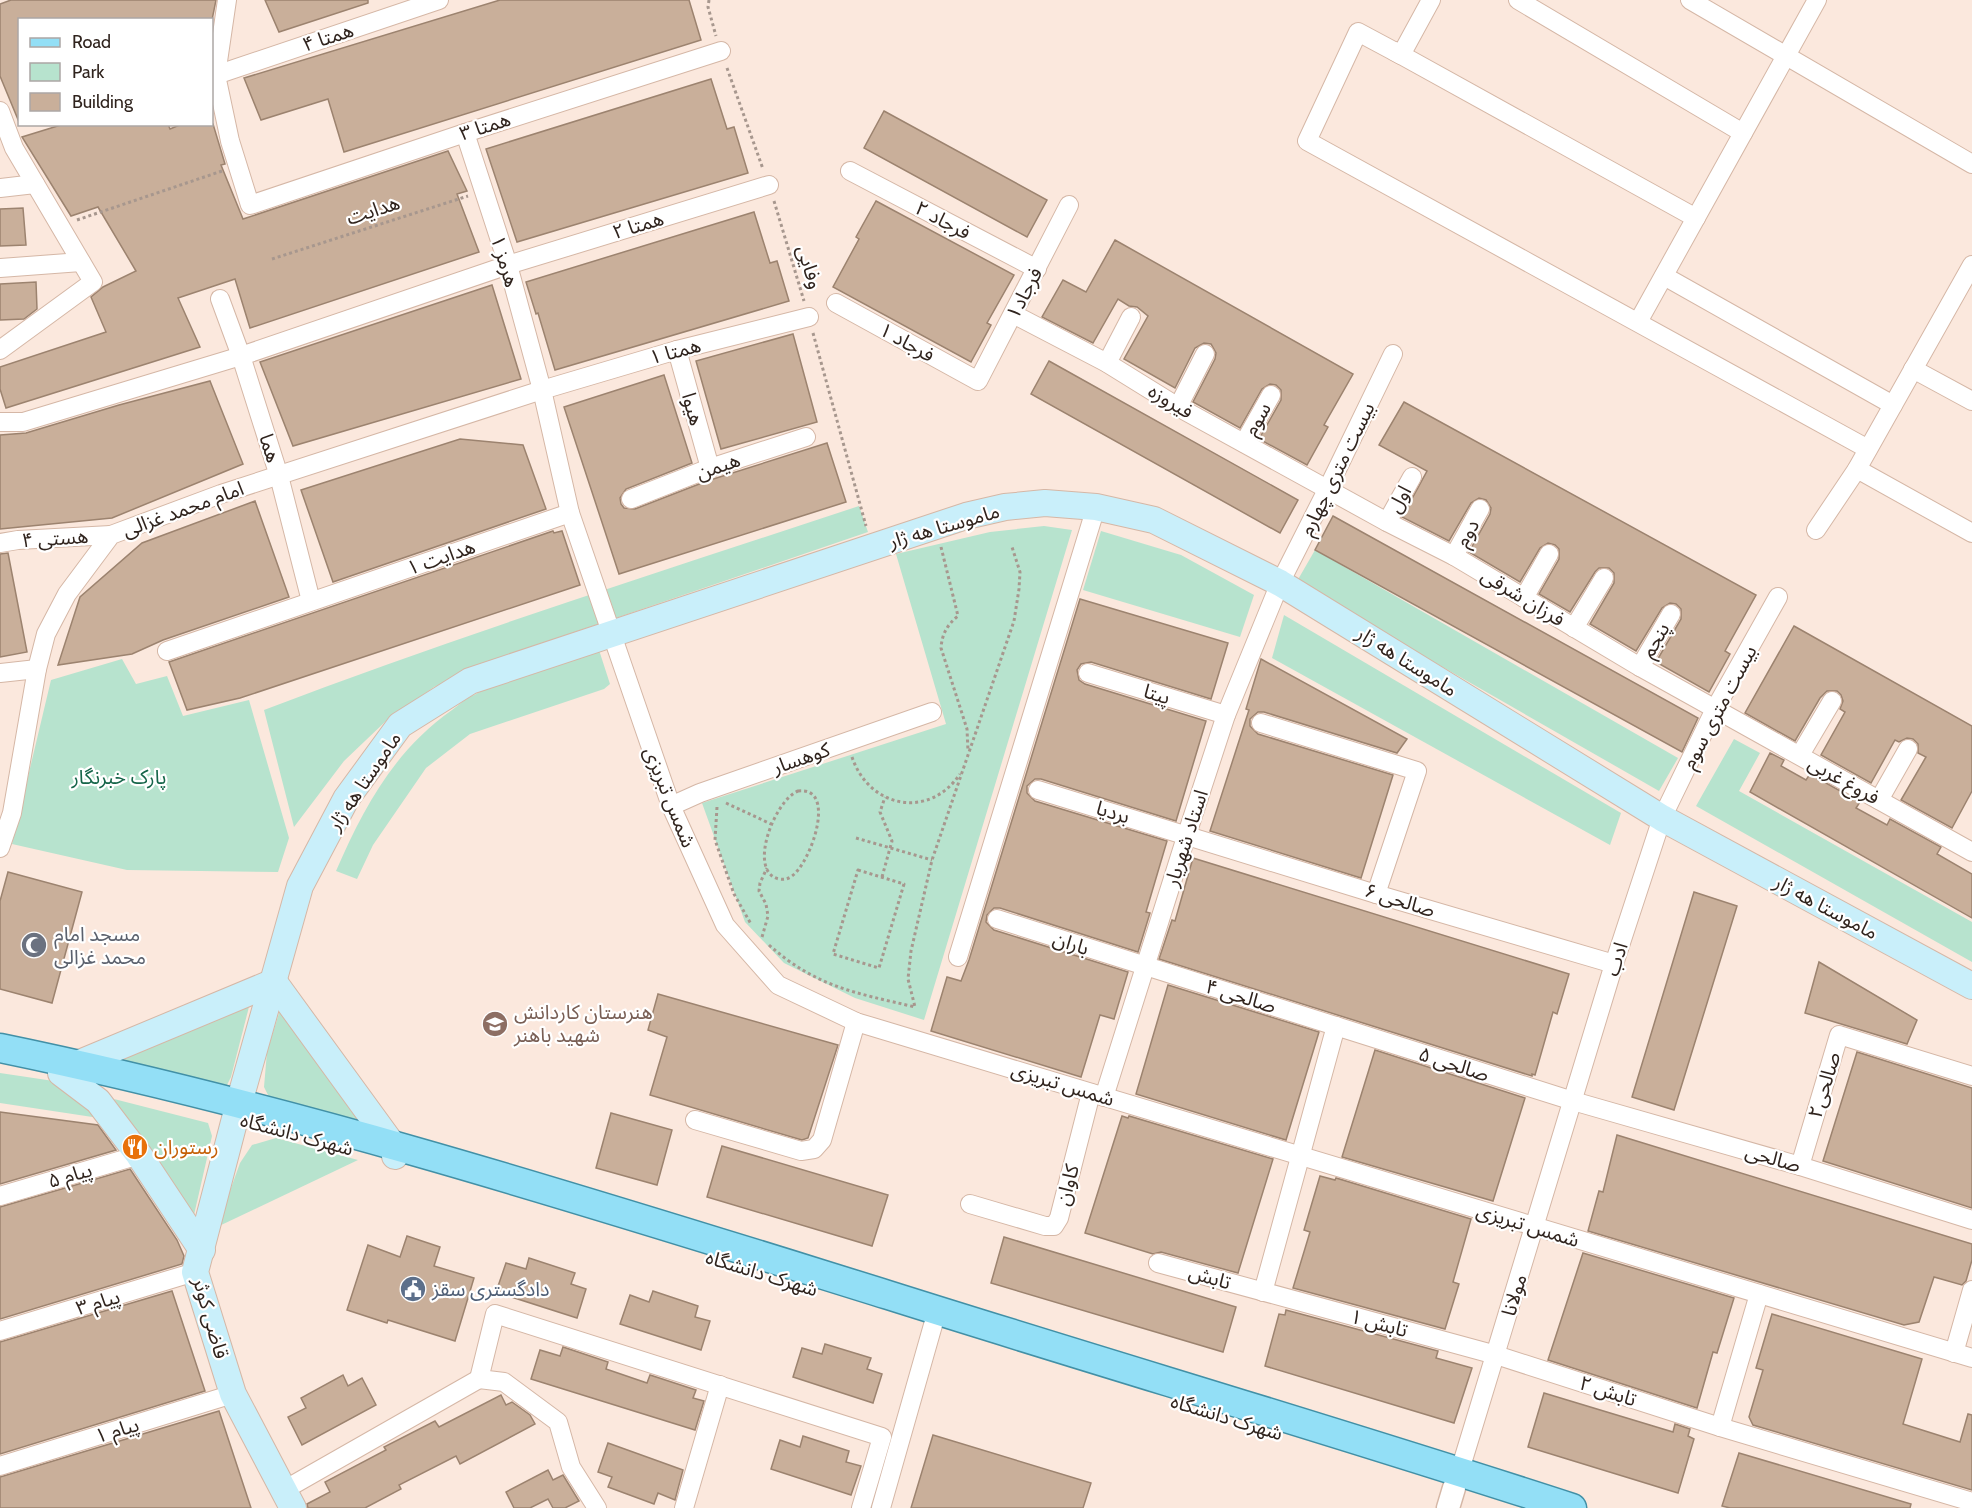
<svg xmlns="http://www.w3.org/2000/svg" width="1972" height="1508" font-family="Cabin,'Noto Sans Arabic',sans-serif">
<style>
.green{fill:#b7e3ce}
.building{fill:#c9af9a;stroke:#9c836f;stroke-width:1.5}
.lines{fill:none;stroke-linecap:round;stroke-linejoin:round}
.minor-casing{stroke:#d5b7a6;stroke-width:20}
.tertiary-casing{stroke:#d5b7a6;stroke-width:25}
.secondary-casing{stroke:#d5b7a6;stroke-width:28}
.primary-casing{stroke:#4290a6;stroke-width:31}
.path{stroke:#a7978e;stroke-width:3;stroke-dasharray:3 3;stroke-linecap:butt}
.minor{stroke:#fff;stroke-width:18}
.tertiary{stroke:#fff;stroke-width:22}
.secondary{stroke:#c9effa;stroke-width:26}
.primary{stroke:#93dff6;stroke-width:28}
.labels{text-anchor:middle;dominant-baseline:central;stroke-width:4.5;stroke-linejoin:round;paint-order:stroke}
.street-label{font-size:20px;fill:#30241e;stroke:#fff}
.park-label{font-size:20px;fill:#156549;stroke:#fff}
.worship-label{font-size:20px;fill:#5b616d;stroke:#fff;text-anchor:start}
.education-label{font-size:20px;fill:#785e54;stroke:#fff;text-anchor:start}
.food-label{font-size:20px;fill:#c56008;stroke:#fff;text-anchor:start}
.service-label{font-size:20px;fill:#4e5e75;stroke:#fff;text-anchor:start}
</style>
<rect width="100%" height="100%" fill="#fbe8dd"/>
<g class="green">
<path d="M859 506 868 532 490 661 434 687 387 720 344 761 294 827 264 710C460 635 660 572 859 506Z"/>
<path d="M1044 526 1072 530 924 1020 855 998 784 963 745 922 702 803 946 724 896 554 990 532Z"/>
<path d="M1101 531 1181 555 1254 595 1240 637 1083 590Z"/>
<path d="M1315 550 1678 758 1659 791 1296 583Z"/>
<path d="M1284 615 1621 813 1610 845 1272 658Z"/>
<path d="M599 650 610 684 604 689 470 734 426 768 373 845 357 879 336 871C364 807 394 751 452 710 459 705 466 698 474 695 514 675 557 664 599 650Z"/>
<path d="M122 659 136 684 167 676 183 716 249 700 289 838 278 872 127 870 12 844 51 680Z"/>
<path d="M1734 739 1760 753 1739 791 1972 922V962L1696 806Z"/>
<path d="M251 999 231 1077 226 1087 109 1059Z"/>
<path d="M280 1010 373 1137 275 1109 264 1087 267 1052Z"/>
<path d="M0 1073 67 1083 99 1118 0 1103Z"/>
<path d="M114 1099 208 1123 212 1136 194 1215Z"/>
<path d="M276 1138 358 1160 217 1227 240 1163 252 1145Z"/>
</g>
<g class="building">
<path d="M11 0H216L212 20H20L19 122 0 76V4Z"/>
<path d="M265 0H368V3L279 32Z"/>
<path d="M500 0H689L701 40 344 152 328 99 261 120 244 78Z"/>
<path d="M711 79 727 129 734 127 748 173 517 242 486 149Z"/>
<path d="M884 111 1047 200 1027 237 864 148Z"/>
<path d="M64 124H168L170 129 182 124H213L225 164 221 165 243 219 448 151 467 191 457 194 479 252 250 328 235 279 178 298 200 347 6 408 0 389V367L106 332 91 297 103 287 136 271 98 207 71 216 22 137Z"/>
<path d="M876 201 1014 275 987 323 991 325 971 362 833 287 859 239 856 237Z"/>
<path d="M23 208 26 245 0 246V209Z"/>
<path d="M754 212 770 263 777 261 789 301 555 370 538 313 536 314 526 282Z"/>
<path d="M1115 240 1353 374 1324 425 1328 427 1307 465 1259 439 1281 400V390L1276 385 1270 384 1262 389 1240 428 1193 402 1215 359 1216 353 1211 344 1204 343 1195 348 1175 388 1124 359 1148 316 1137 307 1129 306 1118 299 1093 343 1042 317 1063 280 1086 292Z"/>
<path d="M36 282 37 309 24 319 0 320V284Z"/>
<path d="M492 285 521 379 293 446 260 362Z"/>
<path d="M793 334 817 422 721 449 696 361Z"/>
<path d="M1049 361 1298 500 1280 533 1031 394Z"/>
<path d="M664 375 692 463 626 489 620 498 621 504 624 508 635 509 707 481 827 443 846 502 619 574 564 407Z"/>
<path d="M210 381 243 464 112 518 0 529V435L26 433 119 405Z"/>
<path d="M1404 402 1756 595 1725 651 1730 654 1709 692 1656 662 1681 619V609L1676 604 1670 603 1662 608 1636 651 1590 624 1614 583V573L1609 568H1599L1595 572 1570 612 1539 594 1559 559V549L1555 545 1548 543 1540 548 1520 582 1469 552 1490 514 1491 508 1486 500 1479 498 1471 503 1449 541 1402 517 1427 471 1379 445Z"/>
<path d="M460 439 523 445 546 509 333 582 301 490Z"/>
<path d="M255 501 289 597 163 640 132 654 58 665 80 597 142 543Z"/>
<path d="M1333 516 1698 718 1682 752 1315 550Z"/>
<path d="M553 531 554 533 562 531 580 585 240 698 187 710 169 662Z"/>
<path d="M8 553 27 652 0 657V554Z"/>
<path d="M1080 599 1228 643 1211 699 1091 662 1081 664 1077 670 1079 680 1085 684 1206 721 1176 821 1041 779H1035L1027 786V793L1035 801 1167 841 1146 912 1150 913 1138 952 1000 908H994L987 915 986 922 994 930 1128 972 1114 1019 1100 1015 1081 1077 931 1031 947 977 961 981 969 960Z"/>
<path d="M1794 626 1972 726V791L1952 828 1901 800 1926 757 1918 753V744L1913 739 1907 738 1899 742 1895 740 1871 783 1821 755 1845 712 1840 709 1843 701 1841 695 1837 691H1827L1820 698 1795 741 1745 713Z"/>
<path d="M1261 659 1407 739 1397 753 1264 712H1258L1250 719V726L1258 734 1393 775 1361 878 1210 831 1249 710 1246 709Z"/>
<path d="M1770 753 1784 760 1781 766 1806 780 1810 774 1860 802 1856 808 1887 825 1890 819 1941 847 1937 854 1972 874V918L1750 792Z"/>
<path d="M1193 858 1569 974 1557 1014 1553 1012 1535 1075 1532 1074V1076L1159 959 1172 920 1175 921Z"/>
<path d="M8 872 82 892 52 1003 0 989V901Z"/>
<path d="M1694 892 1737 906 1674 1110 1632 1097Z"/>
<path d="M1819 962 1917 1020 1907 1044 1805 1013Z"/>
<path d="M1168 985 1319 1032 1286 1140 1136 1094Z"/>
<path d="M658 994 838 1045 808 1138 802 1140 650 1095 667 1037 648 1030Z"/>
<path d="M1375 1050 1525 1098 1493 1201 1342 1157Z"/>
<path d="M1857 1052 1972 1088V1208L1823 1161Z"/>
<path d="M0 1112 98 1125 116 1150 0 1184Z"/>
<path d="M611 1113 672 1130 657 1185 596 1168Z"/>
<path d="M1122 1116 1128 1118 1129 1116 1273 1159 1238 1273 1161 1252 1153 1254 1085 1233Z"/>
<path d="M1617 1135 1972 1244V1260L1966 1281 1962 1285 1934 1277 1919 1322 1904 1325 1588 1231 1599 1191 1603 1192Z"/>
<path d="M722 1146 888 1195 872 1246 707 1197Z"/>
<path d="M130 1169 177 1240 184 1256 182 1264 0 1319V1207Z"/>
<path d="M1320 1176 1335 1180 1336 1178 1471 1219 1453 1282 1459 1284 1445 1329 1293 1288 1310 1232 1304 1230Z"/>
<path d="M407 1236 440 1247 434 1266 474 1278 455 1341 388 1320 387 1323 347 1310 368 1245 400 1257Z"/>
<path d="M1004 1237 1236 1307 1223 1352 991 1283Z"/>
<path d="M1583 1253 1734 1298 1717 1353 1713 1352 1697 1408 1548 1360Z"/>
<path d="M529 1258 575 1273 571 1284 586 1289 577 1318 496 1292 506 1263 526 1269Z"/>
<path d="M172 1291 205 1391 0 1454V1342Z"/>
<path d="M653 1291 698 1306 695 1317 710 1321 701 1350 620 1324 630 1295 649 1302Z"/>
<path d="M1286 1310 1438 1351 1436 1358 1472 1368 1454 1423 1265 1366 1279 1314 1285 1315Z"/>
<path d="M1772 1314 1922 1359 1903 1424 1960 1442 1968 1414 1972 1415V1490L1753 1425 1749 1417 1763 1370 1756 1368Z"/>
<path d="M825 1344 871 1358 867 1369 882 1374 873 1403 793 1377 802 1348 822 1354Z"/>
<path d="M563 1347 608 1362 606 1369 647 1383 650 1375 696 1390 693 1398 704 1401 695 1430 531 1379 540 1350 560 1356Z"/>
<path d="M343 1375 348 1386 362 1378 376 1405 302 1445 288 1417 306 1408 301 1398Z"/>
<path d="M1544 1393 1673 1432 1675 1424 1690 1429 1688 1436 1694 1439 1678 1493 1528 1447Z"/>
<path d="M501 1395 506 1405 512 1402 530 1415 535 1424 460 1464 456 1456 399 1485 401 1489 365 1508H308L307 1504 330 1492 325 1482 386 1450 384 1447 435 1421 439 1427Z"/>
<path d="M219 1411 251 1508H0V1477Z"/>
<path d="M933 1435 1091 1483 1083 1508H911Z"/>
<path d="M803 1436 849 1451 846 1462 861 1466 851 1495 771 1469 780 1440 800 1447Z"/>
<path d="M608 1443 683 1470 675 1500 658 1493 654 1504 608 1487 612 1477 598 1472Z"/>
<path d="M1739 1453 1911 1504 1910 1508H1730L1722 1506Z"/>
<path d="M548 1470 553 1480 563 1475 579 1501 565 1508H553L548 1499 530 1508H514L506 1492Z"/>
</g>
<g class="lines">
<g class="minor-casing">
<g id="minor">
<path d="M227 0 216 75 230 141 250 205 465 133 721 51"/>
<path d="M1431 0 1401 55 1358 32 1307 141 1868 449"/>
<path d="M1518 0 1743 133"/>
<path d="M1690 0 1972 164"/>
<path d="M1394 51 1696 218"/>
<path d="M216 75 439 0"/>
<path d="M0 111 14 148 93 282 0 350"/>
<path d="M465 133 508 265 542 390 570 513 671 806 725 925 778 985 856 1022 1972 1358"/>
<path d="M850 171 1037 269"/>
<path d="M0 188 35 184"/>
<path d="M0 268 81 262"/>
<path d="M1664 276 1893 405"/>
<path d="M220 299 241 356 279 476 311 601"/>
<path d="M836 303 978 381 1069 205"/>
<path d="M1013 314 1107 363 1178 407 1387 522 1454 556 1640 667 1972 852"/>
<path d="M1638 322 1817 0"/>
<path d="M677 350 710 468"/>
<path d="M1107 363 1131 317"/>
<path d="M1913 369 1972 401"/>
<path d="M1178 407 1205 354"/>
<path d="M0 422H23L241 356 508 265 769 185"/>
<path d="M1244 443 1271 395"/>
<path d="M1857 469 1972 533"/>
<path d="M631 499 710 468 806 437"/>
<path d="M1387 522 1412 477"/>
<path d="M1816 530 1857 469 1972 265"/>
<path d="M0 543 18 540 111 535"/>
<path d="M1454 556 1480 509"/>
<path d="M1524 598 1549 554"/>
<path d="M1574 628 1604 578"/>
<path d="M167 651 570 513"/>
<path d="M1640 667 1671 614"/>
<path d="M0 673 37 669"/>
<path d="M1088 673 1226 715"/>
<path d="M1261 723 1417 771 1376 894"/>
<path d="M1800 755 1832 701"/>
<path d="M1038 790 1376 894 1614 964"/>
<path d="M1879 800 1908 749"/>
<path d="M671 806 700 793 932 712"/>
<path d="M0 848 12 813 37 669 46 634 67 594 111 535 221 494 542 390 677 350 809 317"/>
<path d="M997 919 1573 1101 1800 1166 1972 1220"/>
<path d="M958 957 1096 507"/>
<path d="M1104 1097 1187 834 1226 715 1280 583 1328 488 1393 354"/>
<path d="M695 1120 801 1151 814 1149 822 1140 856 1022"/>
<path d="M1800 1166 1839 1035 1972 1076"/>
<path d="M0 1196 139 1155"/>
<path d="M970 1204 1045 1226H1054L1059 1218 1091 1093"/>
<path d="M1158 1263 1496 1355 1720 1427 1972 1502"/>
<path d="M1263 1292 1336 1026"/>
<path d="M0 1331 195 1272"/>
<path d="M1954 1353 1972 1290"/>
<path d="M1720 1427 1759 1294"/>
<path d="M0 1466 233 1394"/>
<path d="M1457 1480 1614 964 1662 818 1715 709 1778 597"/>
<path d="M284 1490 479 1379"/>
<path d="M597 1508 571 1467 558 1422 504 1382 479 1379 495 1314 882 1437 861 1508"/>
<path d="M684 1508 720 1385"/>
<path d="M881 1508 933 1325"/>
</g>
</g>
<g class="tertiary-casing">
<path id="tertiary" d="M1448 1508 1454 1488"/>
</g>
<g class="secondary-casing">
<g id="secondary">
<path d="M202 1250 139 1155 98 1101 61 1073 75 1065 274 982 394 1147 395 1156"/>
<path d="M293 1508 233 1394 195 1272 239 1103 300 886 346 799 400 725 470 681 966 516 1005 507 1045 503 1096 507 1154 520 1280 583 1662 818 1972 986"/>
</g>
</g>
<g class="primary-casing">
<path id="primary" d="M0 1048C301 1110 595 1204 888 1295 1116 1367 1345 1434 1572 1508"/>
</g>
<g class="path">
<path d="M709 0 708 7 716 36"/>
<path d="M727 68 763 169"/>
<path d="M774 201 804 301"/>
<path d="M77 220 222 171"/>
<path d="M272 259 468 196"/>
<path d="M813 333 866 526"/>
<path d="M941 547 958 616C947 625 942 634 941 648L967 729 968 751"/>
<path d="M852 757C869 808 929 820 960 774"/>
<path d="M798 791C837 786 812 861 792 876 788 879 784 880 779 879 747 872 774 801 798 791Z"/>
<path d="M726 803 771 824"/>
<path d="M717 807 715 840 734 894 751 924"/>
<path d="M856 838 932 860"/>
<path d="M858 870 904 884 879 968 833 954Z"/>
<path d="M882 877 892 841 880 812 885 797"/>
<path d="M762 937 768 916 766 904 759 891 760 883 767 868"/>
<path d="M769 945C816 987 856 993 915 1007L908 979 911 951 932 860 1014 621 1019 589 1020 572 1012 547"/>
</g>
<use href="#minor" class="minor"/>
<use href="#tertiary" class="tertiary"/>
<use href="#secondary" class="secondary"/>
<use href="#primary" class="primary"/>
</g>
<defs>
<g id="mosque-disc" transform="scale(1.35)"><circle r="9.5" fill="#6b7280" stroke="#fff"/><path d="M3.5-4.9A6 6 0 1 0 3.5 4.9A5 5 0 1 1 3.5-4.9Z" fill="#fff"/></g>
<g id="school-disc" transform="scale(1.35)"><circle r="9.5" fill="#8d6e63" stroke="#fff"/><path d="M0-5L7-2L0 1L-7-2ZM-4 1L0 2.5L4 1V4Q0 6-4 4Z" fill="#fff"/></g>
<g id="restaurant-disc" transform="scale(1.35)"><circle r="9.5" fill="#e8710a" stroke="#fff"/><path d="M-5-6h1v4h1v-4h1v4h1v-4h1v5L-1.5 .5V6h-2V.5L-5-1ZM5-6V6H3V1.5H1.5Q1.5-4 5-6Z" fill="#fff"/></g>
<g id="civic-disc" transform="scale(1.35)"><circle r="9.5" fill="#5c6f8a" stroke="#fff"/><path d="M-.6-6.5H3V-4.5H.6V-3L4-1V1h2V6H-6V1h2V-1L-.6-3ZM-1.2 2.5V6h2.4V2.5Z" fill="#fff"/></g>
</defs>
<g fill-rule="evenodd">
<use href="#mosque-disc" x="34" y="945"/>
<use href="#school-disc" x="495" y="1024"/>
<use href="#restaurant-disc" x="135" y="1147"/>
<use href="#civic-disc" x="413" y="1289"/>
</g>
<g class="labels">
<g class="street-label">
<text transform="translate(328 37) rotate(-18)">همتا ۴</text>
<text transform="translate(485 126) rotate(-18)">همتا ۳</text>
<text transform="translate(373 210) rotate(-18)">هدایت</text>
<text transform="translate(943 220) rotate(28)">فرجاد ۲</text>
<text transform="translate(638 225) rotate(-17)">همتا ۲</text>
<text transform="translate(505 261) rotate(73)">هرمز ۱</text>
<text transform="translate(810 267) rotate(73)">وفایی</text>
<text transform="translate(1024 293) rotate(-62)">فرجاد۱</text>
<text transform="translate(907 342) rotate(29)">فرجاد ۱</text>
<text transform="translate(675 351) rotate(-15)">همتا ۱</text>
<text transform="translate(1171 401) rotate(31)">فیروزه</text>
<text transform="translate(693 409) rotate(74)">هیوا</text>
<text transform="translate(1257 419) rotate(-61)">سوم</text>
<text transform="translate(270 448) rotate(72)">هما</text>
<text transform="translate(718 466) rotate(-19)">هیمن</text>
<text transform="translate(1337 469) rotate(-64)">بیست متری چهارم</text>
<text transform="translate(1399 499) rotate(-61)">اول</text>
<text transform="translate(183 509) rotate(-20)">امام محمد غزالی</text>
<text transform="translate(944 526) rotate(-16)">ماموستا هه ژار</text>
<text transform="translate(1467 533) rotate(-61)">دوم</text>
<text transform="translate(55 538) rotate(-4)">هستی ۴</text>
<text transform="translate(441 557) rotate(-19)">هدایت ۱</text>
<text transform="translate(1523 597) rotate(31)">فرزان شرقی</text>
<text transform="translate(1655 640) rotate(-60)">پنجم</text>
<text transform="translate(1407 661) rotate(32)">ماموستا هه ژار</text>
<text transform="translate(1157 694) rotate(17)">پیتا</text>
<text transform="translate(1719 707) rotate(-62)">بیست متری سوم</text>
<text transform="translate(801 758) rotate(-19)">کوهسار</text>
<text transform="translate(1844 780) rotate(29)">فروغ غربی</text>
<text transform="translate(364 781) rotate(-56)">ماموستا هه ژار</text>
<text transform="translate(670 797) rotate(68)">شمس تبریزی</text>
<text transform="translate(1113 812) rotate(17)">بردیا</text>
<text transform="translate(1186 838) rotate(-72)">استاد شهریار</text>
<text transform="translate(1400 900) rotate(17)">صالحی ۶</text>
<text transform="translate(1826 907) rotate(28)">ماموستا هه ژار</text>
<text transform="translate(1071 943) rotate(18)">باران</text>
<text transform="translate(1616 959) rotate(-72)">ادب</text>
<text transform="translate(1241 996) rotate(17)">صالحی ۴</text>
<text transform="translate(1454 1064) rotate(18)">صالحی ۵</text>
<text transform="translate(1063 1084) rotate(17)">شمس تبریزی</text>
<text transform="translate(1824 1085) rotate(-73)">صالحی۲</text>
<text transform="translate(297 1134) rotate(15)">شهرک دانشگاه</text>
<text transform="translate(1773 1158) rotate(16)">صالحی</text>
<text transform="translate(70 1175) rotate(-16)">پیام ۵</text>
<text transform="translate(1067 1185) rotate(-75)">کاوان</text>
<text transform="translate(1528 1225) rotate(17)">شمس تبریزی</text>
<text transform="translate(762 1273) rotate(17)">شهرک دانشگاه</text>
<text transform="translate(1210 1277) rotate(16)">تابش</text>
<text transform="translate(1514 1295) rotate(-73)">مولانا</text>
<text transform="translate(98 1302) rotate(-17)">پیام ۳</text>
<text transform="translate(211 1318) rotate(74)">قاضی کوثر</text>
<text transform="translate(1379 1323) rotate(15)">تابش ۱</text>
<text transform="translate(1608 1391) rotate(18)">تابش ۲</text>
<text transform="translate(1227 1417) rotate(17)">شهرک دانشگاه</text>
<text transform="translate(117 1430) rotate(-17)">پیام ۱</text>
</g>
<g class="park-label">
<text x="119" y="777">پارک خبرنگار</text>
</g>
<g class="worship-label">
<text x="54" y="934">مسجد امام<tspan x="54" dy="23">محمد غزالی</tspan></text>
</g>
<g class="education-label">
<text x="514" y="1012">هنرستان کاردانش<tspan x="514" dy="23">شهید باهنر</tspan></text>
</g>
<g class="food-label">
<text x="154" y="1147">رستوران</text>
</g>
<g class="service-label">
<text x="432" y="1289">دادگستری سقز</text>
</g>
</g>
<rect x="18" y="18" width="195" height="108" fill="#ffffff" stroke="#aca7a5" stroke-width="1.5"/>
<rect x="30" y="38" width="30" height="9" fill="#93dff6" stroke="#aca7a5" stroke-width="1.5"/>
<text x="72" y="48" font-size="18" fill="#30241e">Road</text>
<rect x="30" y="63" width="30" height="18" fill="#b7e3ce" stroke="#aca7a5" stroke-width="1.5"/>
<text x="72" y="78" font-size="18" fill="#30241e">Park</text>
<rect x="30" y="93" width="30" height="18" fill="#c9af9a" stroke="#aca7a5" stroke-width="1.5"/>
<text x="72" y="108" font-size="18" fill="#30241e">Building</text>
</svg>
